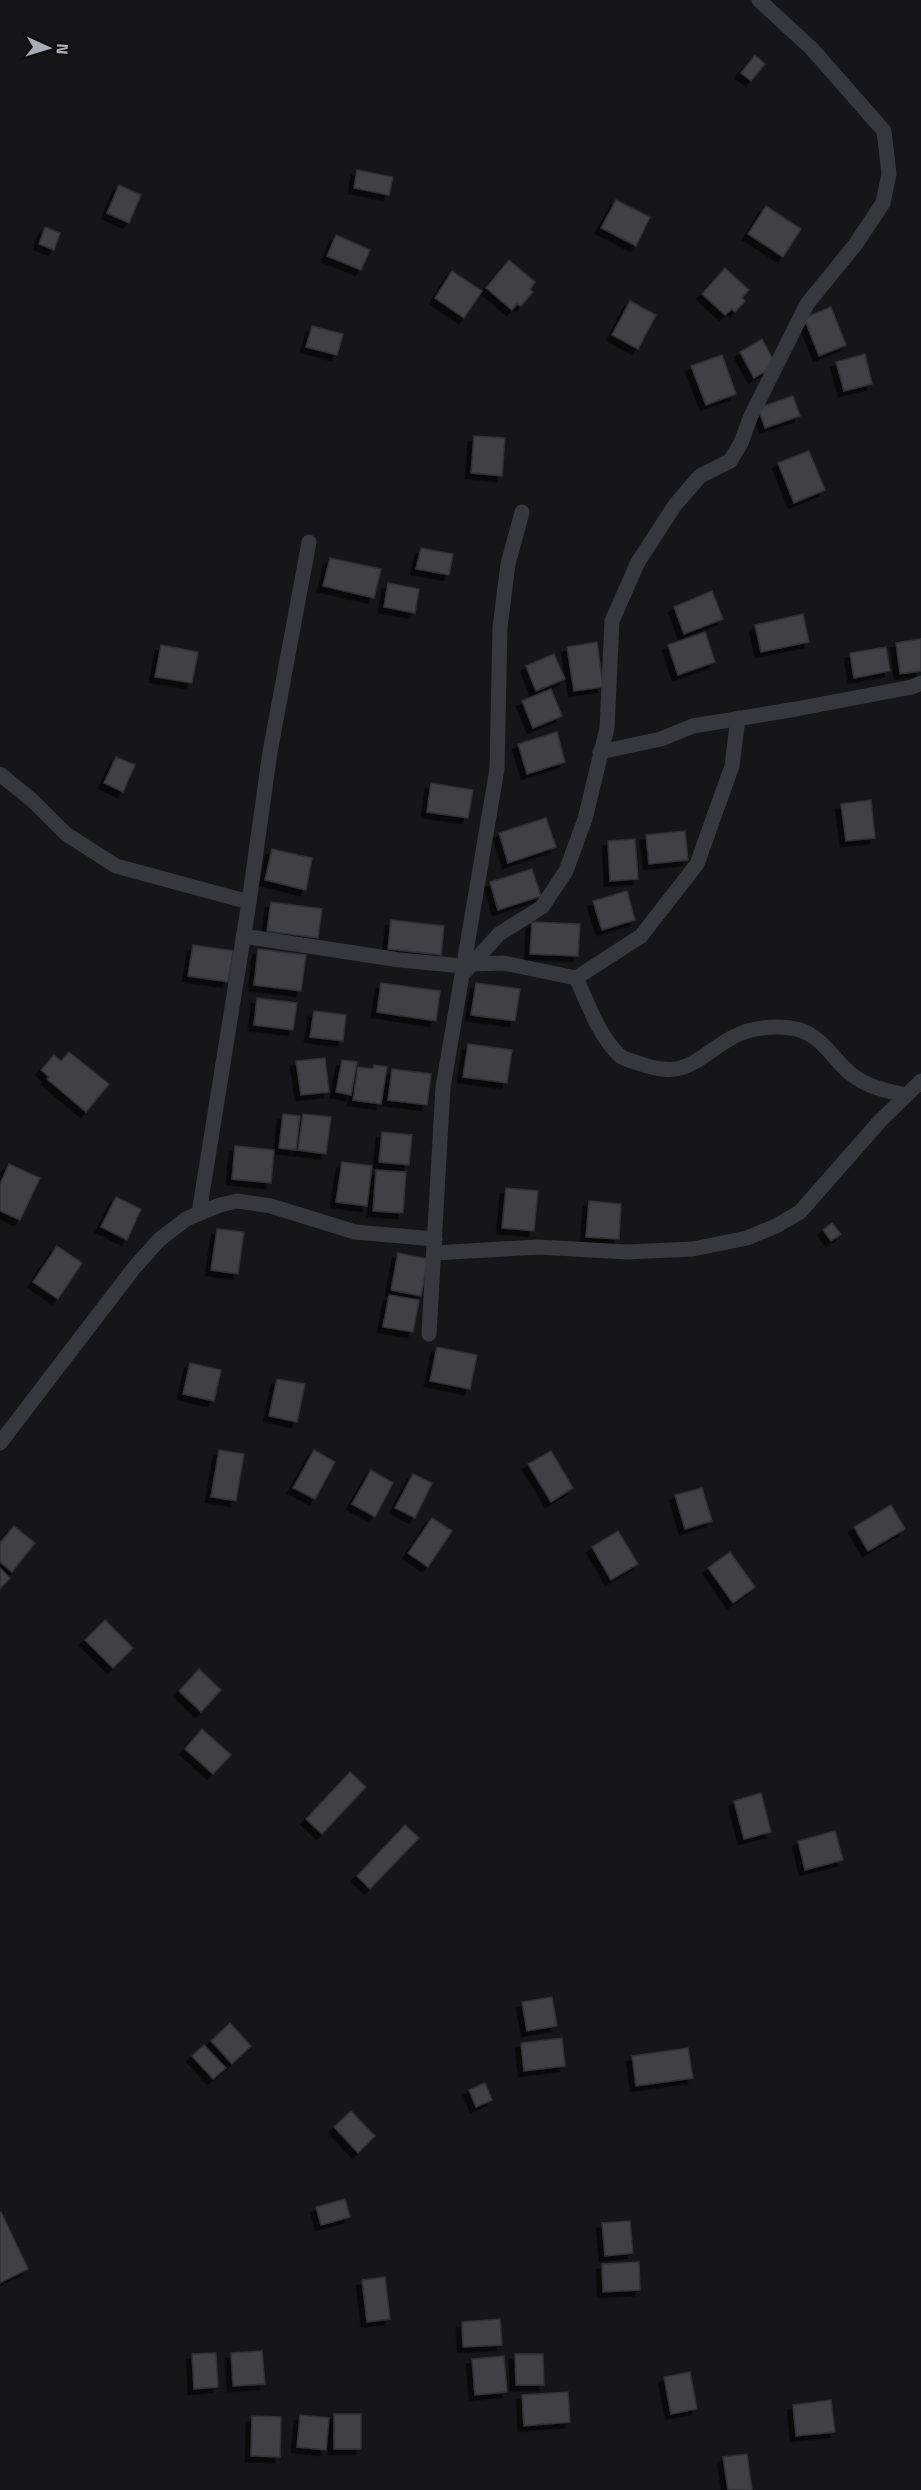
<svg xmlns="http://www.w3.org/2000/svg" width="921" height="2490" font-family="'Titillium Web',sans-serif">
<style>
.building{fill:#404145;stroke:#303034;stroke-width:1.5;filter:url(#shadow)}
.lines{fill:none;stroke-linecap:round;stroke-linejoin:round}
.minor{stroke:#37383d;stroke-width:15}
</style>
<defs>
<filter id="shadow"><feDropShadow dx="-5.5" dy="5.5" stdDeviation="0" flood-color="#0009"/></filter>
</defs>
<rect width="100%" height="100%" fill="#161618"/>
<g class="building">
<path d="M755 55 765 64 751 81 741 73Z"/>
<path d="M357 170 393 177 389 195 354 188Z"/>
<path d="M119 185 141 195 129 223 107 213Z"/>
<path d="M616 200 650 217 636 246 601 228Z"/>
<path d="M766 206 801 229 783 257 748 234Z"/>
<path d="M45 227 60 233 54 250 39 244Z"/>
<path d="M336 235 370 250 361 270 327 256Z"/>
<path d="M509 260 535 282 530 289 533 292 521 306 517 304 512 310 486 288Z"/>
<path d="M725 268 749 290 742 298 745 301 735 312 732 309 725 315 702 294Z"/>
<path d="M452 271 482 291 464 318 435 298Z"/>
<path d="M630 301 656 315 638 349 612 335Z"/>
<path d="M831 307 846 345 819 356 804 318Z"/>
<path d="M312 326 343 334 337 355 306 347Z"/>
<path d="M762 339 776 365 754 378 740 352Z"/>
<path d="M865 354 872 384 844 391 836 362Z"/>
<path d="M722 355 736 394 706 405 691 366Z"/>
<path d="M793 396 800 416 765 428 758 408Z"/>
<path d="M474 436 505 438 502 476 471 473Z"/>
<path d="M809 451 825 490 794 503 778 463Z"/>
<path d="M421 548 453 554 449 575 416 569Z"/>
<path d="M330 558 381 569 374 598 323 586Z"/>
<path d="M388 583 419 589 415 613 384 607Z"/>
<path d="M712 591 723 619 684 634 674 607Z"/>
<path d="M803 614 809 642 761 652 755 625Z"/>
<path d="M705 632 715 662 678 675 668 645Z"/>
<path d="M921 639V671L900 674 896 643Z"/>
<path d="M597 642 603 687 574 691 567 647Z"/>
<path d="M161 645 198 652 192 683 155 677Z"/>
<path d="M886 647 890 671 854 678 850 653Z"/>
<path d="M554 654 565 679 536 691 526 666Z"/>
<path d="M551 689 562 716 533 728 522 701Z"/>
<path d="M557 732 565 762 527 774 518 744Z"/>
<path d="M116 757 135 765 123 792 104 783Z"/>
<path d="M431 783 473 790 468 818 427 812Z"/>
<path d="M871 800 875 838 846 841 841 804Z"/>
<path d="M546 818 556 847 508 863 499 833Z"/>
<path d="M685 831 688 860 649 864 646 835Z"/>
<path d="M635 839 638 879 610 881 608 841Z"/>
<path d="M272 849 312 858 306 890 265 880Z"/>
<path d="M532 869 541 896 498 910 490 882Z"/>
<path d="M627 891 635 920 602 930 593 901Z"/>
<path d="M271 902 322 909 318 938 267 931Z"/>
<path d="M391 920 444 926 441 955 388 949Z"/>
<path d="M532 922 580 924 578 956 530 954Z"/>
<path d="M193 945 233 951 228 982 188 976Z"/>
<path d="M258 949 306 955 301 991 254 985Z"/>
<path d="M381 983 440 991 436 1021 377 1012Z"/>
<path d="M476 983 520 989 515 1021 471 1015Z"/>
<path d="M257 998 297 1003 293 1030 254 1025Z"/>
<path d="M314 1011 346 1015 343 1041 310 1037Z"/>
<path d="M468 1044 512 1050 507 1083 463 1077Z"/>
<path d="M69 1052 109 1084 86 1112 47 1079 49 1077 41 1070 54 1055 61 1061Z"/>
<path d="M325 1058 329 1092 301 1095 296 1061Z"/>
<path d="M342 1060 357 1062 351 1095 336 1092Z"/>
<path d="M374 1065 387 1067 381 1104 353 1100 358 1067 373 1069Z"/>
<path d="M392 1069 431 1074 427 1105 388 1100Z"/>
<path d="M283 1114 300 1116 296 1150 279 1148Z"/>
<path d="M303 1114 331 1117 326 1154 298 1150Z"/>
<path d="M382 1132 412 1135 409 1165 379 1162Z"/>
<path d="M235 1146 274 1150 271 1183 232 1179Z"/>
<path d="M342 1162 372 1166 367 1206 336 1202Z"/>
<path d="M9 1164 40 1178 20 1220 0 1211V1184Z"/>
<path d="M376 1170 406 1172 403 1213 373 1211Z"/>
<path d="M506 1188 538 1191 534 1231 502 1228Z"/>
<path d="M116 1197 141 1209 127 1240 101 1227Z"/>
<path d="M589 1201 621 1204 619 1239 586 1237Z"/>
<path d="M832 1223 841 1234 831 1241 823 1230Z"/>
<path d="M217 1229 244 1232 238 1274 211 1270Z"/>
<path d="M57 1246 82 1263 58 1299 33 1282Z"/>
<path d="M398 1253 428 1259 421 1296 391 1290Z"/>
<path d="M389 1295 419 1300 413 1332 383 1327Z"/>
<path d="M437 1347 477 1355 470 1389 430 1381Z"/>
<path d="M190 1363 221 1370 214 1401 183 1394Z"/>
<path d="M277 1379 305 1384 297 1422 269 1416Z"/>
<path d="M219 1450 244 1454 236 1501 211 1497Z"/>
<path d="M314 1450 335 1462 315 1499 293 1488Z"/>
<path d="M551 1451 573 1488 551 1502 528 1464Z"/>
<path d="M371 1470 393 1483 375 1517 352 1504Z"/>
<path d="M413 1474 432 1483 415 1518 395 1508Z"/>
<path d="M702 1488 712 1521 685 1529 675 1495Z"/>
<path d="M891 1505 905 1529 868 1551 854 1527Z"/>
<path d="M432 1518 452 1531 428 1567 408 1553Z"/>
<path d="M14 1526 35 1543 12 1572 0 1562V1543Z"/>
<path d="M618 1531 638 1564 611 1580 592 1547Z"/>
<path d="M730 1552 755 1587 733 1603 708 1568Z"/>
<path d="M0 1568 10 1578 0 1589Z"/>
<path d="M105 1620 133 1648 113 1668 85 1640Z"/>
<path d="M199 1669 221 1690 201 1712 179 1691Z"/>
<path d="M202 1729 231 1755 213 1774 185 1749Z"/>
<path d="M350 1772 366 1787 322 1834 306 1819Z"/>
<path d="M761 1793 771 1832 744 1839 734 1801Z"/>
<path d="M405 1825 419 1838 370 1889 357 1876Z"/>
<path d="M835 1831 843 1860 805 1870 798 1841Z"/>
<path d="M552 1997 557 2026 527 2031 522 2002Z"/>
<path d="M230 2023 251 2046 232 2064 211 2041Z"/>
<path d="M562 2038 565 2066 524 2071 521 2043Z"/>
<path d="M204 2045 226 2068 213 2079 192 2056Z"/>
<path d="M688 2048 693 2078 636 2086 632 2056Z"/>
<path d="M485 2083 492 2100 476 2107 469 2090Z"/>
<path d="M351 2111 375 2136 358 2153 334 2127Z"/>
<path d="M345 2199 350 2217 321 2225 316 2207Z"/>
<path d="M1 2212 28 2269 0 2283V2213Z"/>
<path d="M630 2221 633 2253 605 2256 602 2223Z"/>
<path d="M639 2262 640 2290 603 2292 602 2264Z"/>
<path d="M385 2277 390 2319 367 2322 362 2280Z"/>
<path d="M500 2319 502 2345 463 2347 462 2322Z"/>
<path d="M262 2351 265 2384 233 2386 231 2353Z"/>
<path d="M216 2353 218 2387 194 2389 192 2354Z"/>
<path d="M515 2354H543L544 2385H516Z"/>
<path d="M504 2356 507 2392 475 2395 472 2359Z"/>
<path d="M690 2372 697 2409 671 2414 664 2377Z"/>
<path d="M568 2392 570 2422 524 2426 522 2395Z"/>
<path d="M831 2400 835 2432 796 2436 793 2405Z"/>
<rect x="334" y="2414" width="27" height="35"/>
<path d="M300 2415 329 2418 326 2450 297 2447Z"/>
<path d="M252 2416 281 2417 280 2457 251 2456Z"/>
<path d="M747 2454 752 2490H728L723 2457Z"/>
</g>
<g class="lines">
<g class="minor">
<path d="M600 752 661 739 693 726 796 709 912 687 921 683"/>
<path d="M0 774 33 801 66 834 116 866 249 902"/>
<path d="M243 936 400 960 463 966"/>
<path d="M471 964 504 963 576 978C588 1003 598 1034 618 1054 622 1059 632 1061 638 1063 687 1081 695 1058 733 1037 751 1027 780 1024 800 1030 821 1036 835 1061 851 1074 867 1087 887 1091 906 1095"/>
<path d="M462 975 499 934 542 907 566 871 585 819 607 728 612 621 638 562 675 505 700 476 730 461 741 443 750 418 807 304 855 245 883 203 889 174 884 131 812 49 759 0"/>
<path d="M576 978 641 936 697 864 732 766 738 718"/>
<path d="M199 1213 249 902 270 752 309 542"/>
<path d="M434 1253 538 1247 627 1252 693 1249 747 1238 776 1226 800 1212 880 1121 921 1081"/>
<path d="M429 1334 443 1087 497 769 500 627 508 564 522 512"/>
<path d="M0 1443 134 1268 159 1240 186 1219 220 1205 237 1201 271 1206 355 1232 435 1239"/>
</g>
</g>
<g transform="translate(48 48) rotate(94)" stroke="#111113" stroke-width="4.5" paint-order="stroke">
<path d="M0-4.5L10 22L0 15L-10 22Z" fill="#a8adb8"/>
<text y="-9" font-size="16" font-weight="bold" text-anchor="middle" fill="#a8adb8">N</text>
</g>
</svg>
